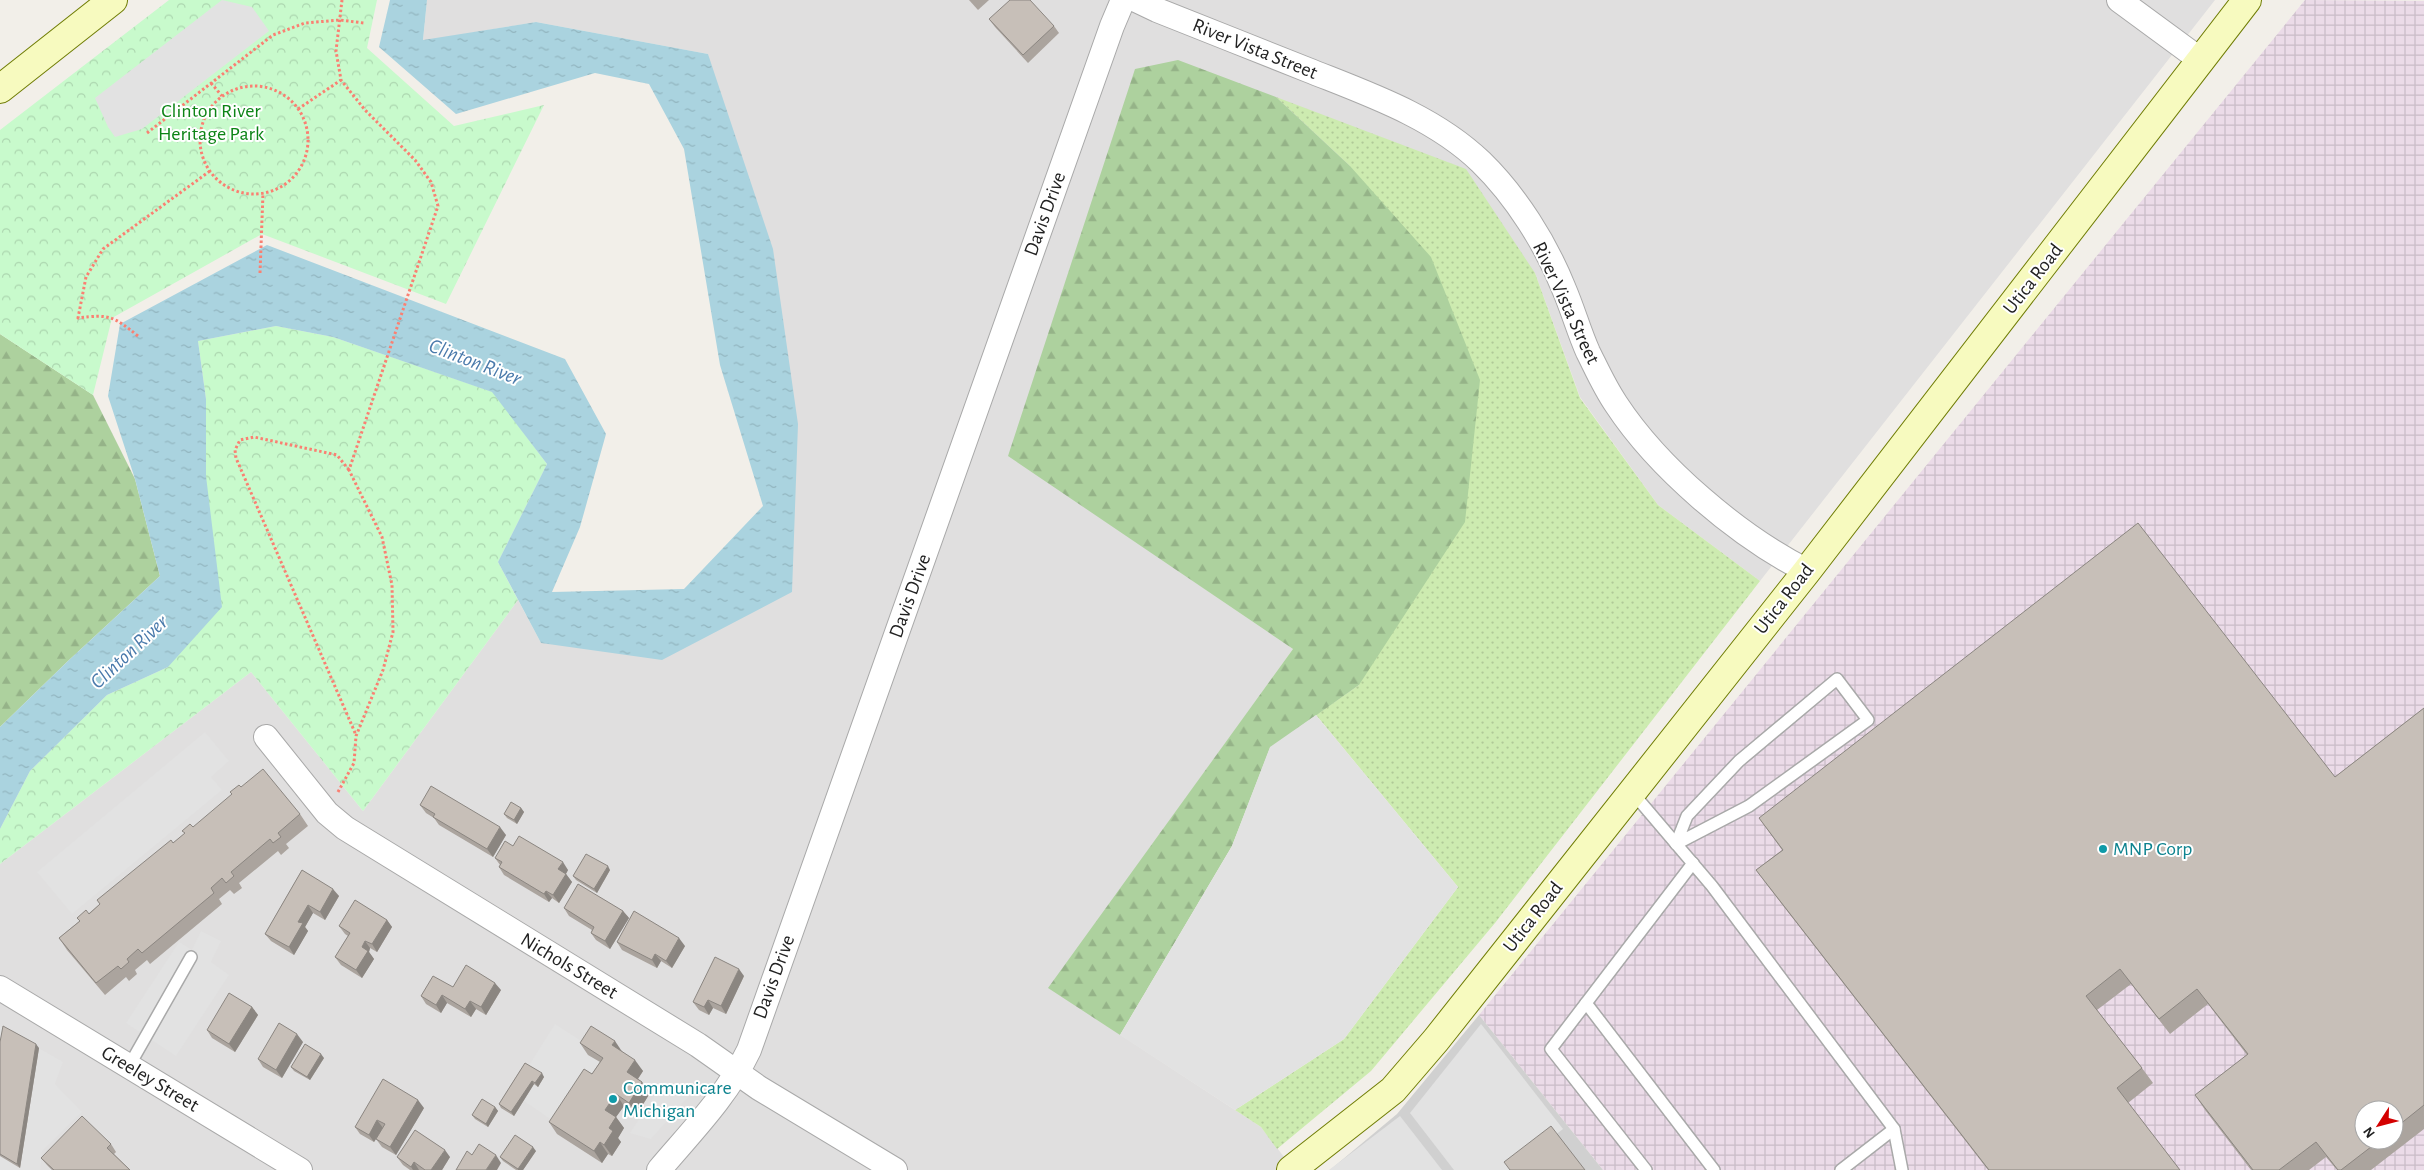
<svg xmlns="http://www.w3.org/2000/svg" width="2424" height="1170" font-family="'Alegreya Sans',sans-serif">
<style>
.residential{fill:#e0dfdf}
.industrial{fill:url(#industrial-grid);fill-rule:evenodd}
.religious{fill:#d0d0d0}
.grass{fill:url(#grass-dots)}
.forest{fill:url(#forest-firs)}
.park{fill:url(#park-crowns)}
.parking{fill:#e2e2e2}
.water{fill:url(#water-ripples)}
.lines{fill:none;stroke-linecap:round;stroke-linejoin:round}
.lane-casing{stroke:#a9a9a9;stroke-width:14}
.street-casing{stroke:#a9a9a9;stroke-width:26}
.secondary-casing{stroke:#707d05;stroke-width:30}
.path{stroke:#fa8072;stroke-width:3;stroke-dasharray:2.5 2.5;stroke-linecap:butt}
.lane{stroke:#fff;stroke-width:11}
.street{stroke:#fff;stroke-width:24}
.secondary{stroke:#f7fabf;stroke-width:28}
.wall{fill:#aba49e;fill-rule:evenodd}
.shaded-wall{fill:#8b8681}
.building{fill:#c7bfb8;stroke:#8b8681}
.culture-dot{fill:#0f9aa8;stroke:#fff;stroke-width:2}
.labels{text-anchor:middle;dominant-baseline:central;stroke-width:4;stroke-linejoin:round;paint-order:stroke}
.street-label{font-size:20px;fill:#222;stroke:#fff}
.park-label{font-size:20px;fill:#0c8416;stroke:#fff}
.culture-label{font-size:20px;fill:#0d838f;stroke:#fff;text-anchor:start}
.water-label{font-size:21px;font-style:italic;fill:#4a7aab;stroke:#fff}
</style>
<defs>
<pattern id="industrial-grid" width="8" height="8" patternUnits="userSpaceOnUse" patternTransform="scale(1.25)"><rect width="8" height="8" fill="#ebdbe8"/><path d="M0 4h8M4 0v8" fill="none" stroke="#c9bcc7"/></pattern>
<pattern id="grass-dots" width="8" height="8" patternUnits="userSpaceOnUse" patternTransform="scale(1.25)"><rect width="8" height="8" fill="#cdebb0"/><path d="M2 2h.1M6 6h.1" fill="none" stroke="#b0c997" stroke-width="1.8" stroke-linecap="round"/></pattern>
<pattern id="forest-firs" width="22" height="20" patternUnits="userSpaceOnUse" patternTransform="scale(1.25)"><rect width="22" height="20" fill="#add19e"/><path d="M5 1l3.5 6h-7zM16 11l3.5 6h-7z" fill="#95b388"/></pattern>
<pattern id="park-crowns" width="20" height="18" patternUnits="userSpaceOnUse" patternTransform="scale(1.25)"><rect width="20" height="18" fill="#c8facc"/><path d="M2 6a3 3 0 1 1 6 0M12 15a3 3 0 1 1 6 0" fill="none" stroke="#acd6af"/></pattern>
<pattern id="water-ripples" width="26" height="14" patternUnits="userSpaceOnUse" patternTransform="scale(1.25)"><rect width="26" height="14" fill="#aad3df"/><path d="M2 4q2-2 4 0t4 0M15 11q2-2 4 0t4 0" fill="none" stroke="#92b5bf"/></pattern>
</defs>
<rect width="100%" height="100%" fill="#f2efe9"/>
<path class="residential" d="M427 0H2215L1760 581 1658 505 1580 397 1535 273 1008 455 1293 649 1049 988 1261 1127 1294 1170H0V864L251 672 363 811 518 600 541 643 792 592 708 54 536 22 423 41Z"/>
<path class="industrial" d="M2305 0 2424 1V1170H1603L1479 1015ZM2364 1110H2394V1140H2364Z"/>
<path class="religious" d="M1479 1015 1603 1170H1330L1397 1114Z"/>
<path class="grass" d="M1276 97 1466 169 1535 273 1580 398 1658 505 1760 581 1495 923 1371 1071 1277 1149 1261 1127 1235 1110 1344 1039 1458 887 1316 715 1359 685 1350 166Z"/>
<g class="forest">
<path d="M1178 60 1276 97 1350 166 1431 257 1480 380 1465 522 1359 685 1270 748 1232 846 1120 1035 1048 988 1293 649 1008 456 1135 69Z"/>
<path d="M0 334 93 395 135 479 160 576 68 661 0 727Z"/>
</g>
<g class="park">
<path d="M169 0H377L367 48 454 126 544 105 446 304 262 234 112 318 93 395 0 334V130Z"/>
<path d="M276 326 333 337 493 392 547 464 498 562 518 600 363 811 251 672 0 864V829L30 771 107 695 168 667 206 476V399L198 341Z"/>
</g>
<g class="parking">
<path d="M222 0 252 7 269 31 142 129 115 137 108 127 95 98Z"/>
<path d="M1316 715 1458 887 1344 1039 1235 1110 1120 1035 1232 846 1270 747Z"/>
<path d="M205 732 229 761 211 777 222 790 72 914 37 872Z"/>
<path d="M201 931 221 941 211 962 229 975 176 1056 126 1023 179 942 192 950Z"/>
<path d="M555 1024 592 1048 611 1069 562 1127 524 1101 534 1084 538 1087 528 1067Z"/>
<path d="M1481 1024 1563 1129 1510 1170H1454L1410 1113Z"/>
<path d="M0 1026 63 1062 55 1084 82 1112 42 1151 40 1170H0Z"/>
<path d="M664 1082 696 1088 651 1139 630 1133Z"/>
<path d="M1400 1116 1442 1170H1329Z"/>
</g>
<path class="water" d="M390 0H427L423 40 536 22 708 54 773 249 798 424 792 592 662 660 541 643 498 562 547 464 492 392 333 337 276 326 198 341 206 399V476L222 607 168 667 107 695 30 771 0 829V727L68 661 160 576 135 479 108 396 120 324 267 245 565 359 606 434 580 527 552 592 684 589 763 506 720 365 684 149 649 84 595 73 456 114 379 47Z"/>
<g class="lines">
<g class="lane-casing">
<g id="lane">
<path d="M1837 679 1868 720 1749 806 1676 844 1687 816 1739 761Z"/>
<path d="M1632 792 1712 886 1894 1129 1902 1170"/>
<path d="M1586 1003 1714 1170"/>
<path d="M129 1066 191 957"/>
<path d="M1646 1170 1551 1049 1693 863"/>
<path d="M1841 1170 1894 1129"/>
</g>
</g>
<g class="street-casing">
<g id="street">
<path d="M1136 0 1157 10C1207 30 1258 50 1308 70 1368 94 1433 116 1481 162 1516 196 1546 244 1564 289 1573 310 1579 332 1588 352 1597 370 1605 388 1616 404 1658 468 1738 536 1807 571"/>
<path d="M2119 0 2202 61"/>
<path d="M266 737 327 813 345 828 698 1045 759 1088 895 1170"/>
<path d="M0 988 300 1170"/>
<path d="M659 1170C691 1132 727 1096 749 1050L1112 26 1123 0"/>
</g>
</g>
<g class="secondary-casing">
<g id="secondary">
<path d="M0 89 113 0"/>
<path d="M1291 1170 1393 1090 1436 1040 1807 571 2247 0"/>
</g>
</g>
<g class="path">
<path d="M211 83 222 96"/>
<circle cx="254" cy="140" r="54"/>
<path d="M298 109 341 80"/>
<path d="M147 133 273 35 305 23 340 20 364 23"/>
<path d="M260 273 263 193"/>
<path d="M138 336C113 316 110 314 78 318L86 277 103 249 210 171"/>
<path d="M349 470 337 455 254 437 240 440 235 450 236 458 356 735"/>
<path d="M338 792 354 763 356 736 383 670 393 632 392 585 382 537 349 470 438 206 431 182 415 160 365 110 341 80 336 51 342 0"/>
</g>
<use href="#lane" class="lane"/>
<use href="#street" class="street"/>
<use href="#secondary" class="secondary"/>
</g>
<g class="wall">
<path d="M969 0H989L978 10Z"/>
<path d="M989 19 1054 26 1059 33 1028 63 995 27Z"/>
<path d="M2424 708V1129L2371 1170H2337L2326 1157 2309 1170H2251L2205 1110 2195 1095 2247 1055 2208 1004 2170 1034 2131 984 2097 1010 2142 1068 2153 1083 2128 1103 2180 1170H1988L1767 885 1756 870 1782 850 1759 818 2335 777ZM2394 1110V1140H2364Z"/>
<path d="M420 805 506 835 493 857 439 825 434 818 426 813Z"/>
<path d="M521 808 524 812 517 824 507 818 504 814Z"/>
<path d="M300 814 308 826 286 844 289 848 281 855 278 851 239 883 242 888 234 894 230 890 219 899 222 904 150 964 147 960 135 970 137 974 129 981 126 977 105 995 67 950 59 938 100 904 97 900 173 843 193 827Z"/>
<path d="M513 846 568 870 566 874 572 882 559 903 552 898 549 902 504 875 499 867 500 865 495 858Z"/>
<path d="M302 870 339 896 325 920 313 913 305 927 308 931 294 955 271 941 265 934Z"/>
<path d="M610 870 597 893 576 880 573 876Z"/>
<path d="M564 908 623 911 629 918 610 949 596 940 591 933 592 930 569 916Z"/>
<path d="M387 920 392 927 377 952 370 948 369 952 374 959 362 978 341 965 335 957 348 936 345 934 339 926Z"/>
<path d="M617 942 685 946 672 968 661 961 657 968 622 950Z"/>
<path d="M744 976 726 1014 713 1008 709 1015 699 1010 693 1002Z"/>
<path d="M453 987 501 990 486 1015 476 1009 471 1017 447 1003 441 1013 426 1004 421 996Z"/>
<path d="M252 1007 258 1015 235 1052 212 1038 207 1030Z"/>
<path d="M0 1042 39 1048 20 1168 0 1156Z"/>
<path d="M303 1042 282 1078 263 1067 258 1059Z"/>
<path d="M580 1043 623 1052 643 1071 638 1079 642 1082 650 1093 637 1114 624 1106 616 1117 624 1128 618 1138 621 1142 612 1156 608 1154 602 1163 557 1134 549 1122 592 1074 600 1062 588 1055Z"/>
<path d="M324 1058 310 1080 294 1071 291 1067Z"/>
<path d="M525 1063 544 1077 538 1087 534 1084 514 1116 501 1108 499 1104Z"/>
<path d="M495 1107 498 1111 488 1127 475 1119 472 1115Z"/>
<path d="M424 1108 396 1155 382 1147 376 1139 383 1128 374 1142 360 1134 355 1127Z"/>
<path d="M111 1144 116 1152 114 1154 130 1170H52L47 1165 41 1158Z"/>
<path d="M536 1151 523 1170H516L503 1161 500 1157Z"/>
<path d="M397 1157H450L442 1170H410L403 1165Z"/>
</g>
<g class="shaded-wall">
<path d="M521 808 524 812 517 824 514 820Z"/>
<path d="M500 827 506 835 493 857 487 849Z"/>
<path d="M563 862 568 870 564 877 558 869Z"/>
<path d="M608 866 610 870 597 893 594 889Z"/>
<path d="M566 874 572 882 559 903 553 895Z"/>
<path d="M333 889 339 896 325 920 320 912Z"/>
<path d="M546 891 552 898 549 902 544 894Z"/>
<path d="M308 905 313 913 305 927 308 931 294 955 289 947 298 922Z"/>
<path d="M623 911 629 918 610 949 605 941Z"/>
<path d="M387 920 392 927 377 952 372 944Z"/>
<path d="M679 938 685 946 672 968 666 961Z"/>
<path d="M365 941 370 948 369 952 374 959 362 978 356 970 362 947Z"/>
<path d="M655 954 661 961 657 968 652 960Z"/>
<path d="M739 969 744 976 726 1014 721 1006Z"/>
<path d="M495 983 501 990 486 1015 481 1007Z"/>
<path d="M442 995 447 1003 441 1013 436 1005Z"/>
<path d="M708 1000 713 1008 709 1015 704 1007Z"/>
<path d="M470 1001 476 1009 471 1017 465 1009Z"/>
<path d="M252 1007 258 1015 235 1052 229 1044Z"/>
<path d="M297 1034 303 1042 282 1078 276 1070Z"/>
<path d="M615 1041 623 1053 612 1045Z"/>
<path d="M36 1044 39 1048 20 1168 17 1164Z"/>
<path d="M321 1054 324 1058 310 1080 307 1077Z"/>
<path d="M635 1060 643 1071 635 1083 627 1072Z"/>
<path d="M542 1073 544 1077 538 1087 535 1083Z"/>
<path d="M532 1081 534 1084 514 1116 511 1112Z"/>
<path d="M642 1082 650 1093 637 1114 629 1103Z"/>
<path d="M616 1094 624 1106 616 1117 624 1128 618 1138 621 1142 612 1156 604 1145 609 1128 605 1110Z"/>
<path d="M418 1100 424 1108 396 1155 390 1147Z"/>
<path d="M495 1107 498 1111 488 1127 486 1124Z"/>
<path d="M377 1120 383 1128 374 1142 369 1135Z"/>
<path d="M600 1142 608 1154 602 1163 594 1151Z"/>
<path d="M533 1147 536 1151 523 1170H518V1169Z"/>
<path d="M445 1150 450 1157 442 1170H431Z"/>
<path d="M496 1155 501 1163 497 1170H486Z"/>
<path d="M414 1162 419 1170H413L411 1167Z"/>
</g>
<g class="building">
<path d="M1010 0H1030L1054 26 1023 55 989 19Z"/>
<path d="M2138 523 2335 777 2424 708V1105L2394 1129V1110H2364V1140H2380L2341 1170H2338L2316 1142 2279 1170H2253L2195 1095 2248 1054 2197 989 2159 1019 2120 969 2086 996 2142 1068 2117 1088 2180 1170H1989L1756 870 1783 850 1759 818Z"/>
<path d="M263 769 300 814 278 833 281 837 273 843 270 839 231 872 234 876 226 883 222 878 211 888 214 893 142 953 138 949 127 959 129 962 121 969 118 966 96 983 59 938 80 921 77 918 86 910 89 914 100 904 97 900 171 840 173 843 185 833 182 831 190 824 193 827 232 794 230 792 239 785 241 787Z"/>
<path d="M431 786 500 827 487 849 433 817 435 814 420 805Z"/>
<path d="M511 802 521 808 514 820 504 814Z"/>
<path d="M519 836 563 862 558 869 566 874 553 895 546 891 544 894 499 867 502 862 495 858 505 841 513 846Z"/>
<path d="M586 854 608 866 594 889 573 876Z"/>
<path d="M302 870 333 889 320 912 308 905 298 922 303 923 289 947 265 934Z"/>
<path d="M578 884 623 911 605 941 591 933 594 927 564 908Z"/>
<path d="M355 900 387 920 372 944 365 941 362 947 368 951 356 970 335 957 350 933 339 926Z"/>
<path d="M634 911 679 938 666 961 655 954 652 960 617 942Z"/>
<path d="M715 957 739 969 721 1006 708 1000 704 1007 693 1002Z"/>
<path d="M466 965 495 983 481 1007 470 1001 465 1009 442 995 436 1005 421 996 433 976 453 987Z"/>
<path d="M229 993 252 1007 229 1044 207 1030Z"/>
<path d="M279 1023 297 1034 276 1070 258 1059Z"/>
<path d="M3 1026 36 1044 17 1164 0 1154V1042Z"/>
<path d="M591 1026 615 1041 612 1045 635 1060 627 1072 642 1082 629 1103 616 1094 605 1110 616 1117 609 1128 613 1131 604 1145 600 1142 594 1151 549 1122 584 1069 592 1074 603 1058 580 1043Z"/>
<path d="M305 1044 321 1054 307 1077 291 1067Z"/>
<path d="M525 1063 542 1073 535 1083 532 1081 511 1112 499 1104Z"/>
<path d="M383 1079 418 1100 390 1147 376 1139 385 1124 377 1120 369 1135 355 1127Z"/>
<path d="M482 1099 495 1107 486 1124 472 1115Z"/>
<path d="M82 1116 111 1144 107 1148 130 1170H54L41 1158Z"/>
<path d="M1551 1126 1585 1170H1510L1504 1162Z"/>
<path d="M415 1130 445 1150 431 1170H425L414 1162 411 1167 397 1157Z"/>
<path d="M515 1135 533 1147 518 1169 500 1157Z"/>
<path d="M479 1144 496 1155 486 1170H456L467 1151 472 1155Z"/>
</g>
<g class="culture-dot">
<circle cx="2103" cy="849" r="5"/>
<circle cx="613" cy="1099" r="5"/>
</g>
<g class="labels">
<g class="street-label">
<text transform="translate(1255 49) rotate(22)">River Vista Street</text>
<text transform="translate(1045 214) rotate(-70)">Davis Drive</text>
<text transform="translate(2033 279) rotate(-52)">Utica Road</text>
<text transform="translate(1566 303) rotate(65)">River Vista Street</text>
<text transform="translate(910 596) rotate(-70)">Davis Drive</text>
<text transform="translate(1784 599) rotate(-52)">Utica Road</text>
<text transform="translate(1533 917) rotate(-52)">Utica Road</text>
<text transform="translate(569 966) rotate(31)">Nichols Street</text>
<text transform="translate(774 977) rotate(-70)">Davis Drive</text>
<text transform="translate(150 1079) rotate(31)">Greeley Street</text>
</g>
<g class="park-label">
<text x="211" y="111">Clinton River<tspan x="211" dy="23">Heritage Park</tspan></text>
</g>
<g class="culture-label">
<text x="2113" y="849">MNP Corp</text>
<text x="623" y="1088">Communicare<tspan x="623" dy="23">Michigan</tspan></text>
</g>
<g class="water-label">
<text transform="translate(475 362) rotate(21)">Clinton River</text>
<text transform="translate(129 652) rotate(-43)">Clinton River</text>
</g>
</g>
<g transform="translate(2379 1125) rotate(234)"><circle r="24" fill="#ffffff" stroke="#a7a7a7"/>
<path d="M0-4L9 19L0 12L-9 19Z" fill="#d40000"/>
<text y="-8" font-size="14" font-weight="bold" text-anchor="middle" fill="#222222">N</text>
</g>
</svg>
